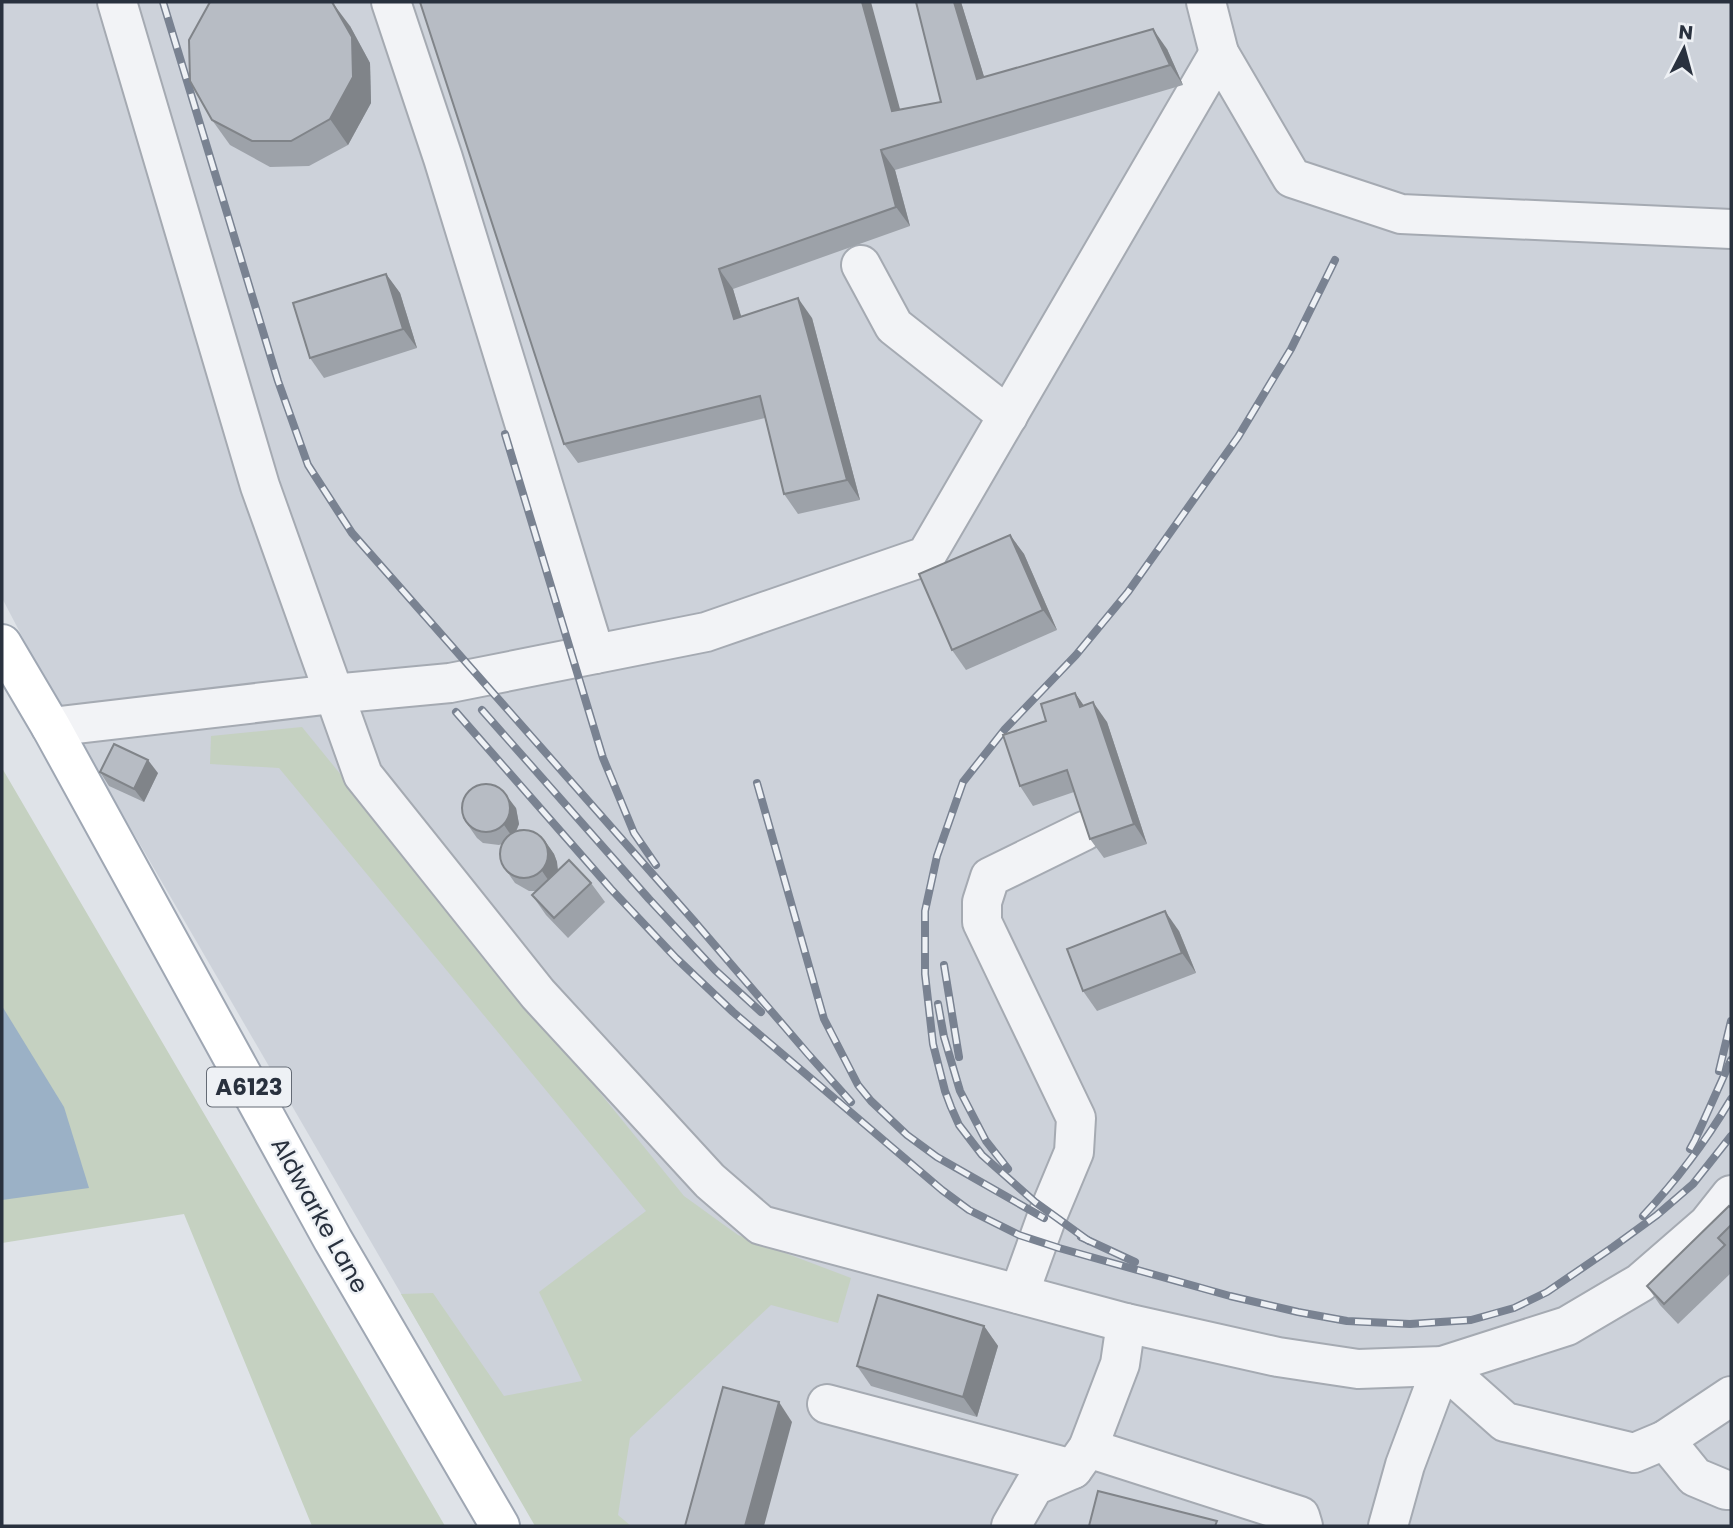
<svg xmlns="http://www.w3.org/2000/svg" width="1733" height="1528" font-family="Poppins,sans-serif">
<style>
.built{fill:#cdd2da}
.green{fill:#c5d1c1}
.water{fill:#9bb1c6}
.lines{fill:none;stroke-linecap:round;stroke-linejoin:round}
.minor-casing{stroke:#a5aab2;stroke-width:42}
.major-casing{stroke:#9fa7b3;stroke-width:42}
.minor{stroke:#f2f3f6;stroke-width:38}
.major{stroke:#fff;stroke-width:38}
.rail-casing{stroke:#798291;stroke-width:8}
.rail{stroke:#eef1f5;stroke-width:5;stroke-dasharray:16;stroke-linecap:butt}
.wall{fill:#9da2a9}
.shaded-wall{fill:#808489}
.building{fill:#b7bcc4;stroke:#808489;stroke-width:2}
.labels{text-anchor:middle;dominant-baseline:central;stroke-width:5;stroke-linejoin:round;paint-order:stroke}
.shield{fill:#eef1f5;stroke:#646b75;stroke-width:2}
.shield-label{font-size:23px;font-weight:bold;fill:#29313e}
.street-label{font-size:24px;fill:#29313e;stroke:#eef1f5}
</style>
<rect width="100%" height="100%" fill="#dfe3e8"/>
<path class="built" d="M2 2H1731V1526H536L48 686 2 598Z"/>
<g class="green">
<path d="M302 727 684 1196 738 1235 851 1278 838 1323 771 1305 630 1438 618 1515 631 1526H535L401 1294 433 1293 504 1396 582 1381 539 1292 646 1211 279 768 210 764 211 736Z"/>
<path d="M2 768 445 1526H312L184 1214 2 1243Z"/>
</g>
<path class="water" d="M2 1006 64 1107 89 1188 2 1200Z"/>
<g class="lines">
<g class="minor-casing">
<g id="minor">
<path d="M117 2 260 486 363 775 538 994 710 1181 761 1225 1126 1323 1278 1357 1358 1369 1442 1366 1567 1326 1640 1283 1708 1224 1731 1195"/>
<path d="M391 2 443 158 595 654"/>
<path d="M1206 2 1219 53"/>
<path d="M861 265 894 326 1008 416"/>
<path d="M51 727 333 694 450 683 706 632 926 556 1219 53 1292 178 1401 214 1731 229"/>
<path d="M1019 1294 1046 1219 1074 1152 1076 1118 982 922V902L990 877 1084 831"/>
<path d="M827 1404 1073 1469"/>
<path d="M1665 1440 1695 1477 1726 1490H1731"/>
<path d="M1088 1448 1300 1516 1303 1526"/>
<path d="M1011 1526 1034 1486 1073 1469 1088 1448 1120 1364 1126 1323"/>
<path d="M1388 1526 1405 1465 1442 1366 1505 1422 1634 1453 1665 1440 1731 1396"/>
</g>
</g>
<g class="major-casing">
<path id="major" d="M2 644 51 727 333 1240 500 1526"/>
</g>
<use href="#minor" class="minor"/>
<use href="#major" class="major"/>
<g class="rail-casing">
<g id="rail">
<path d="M163 2 278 381 308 465 352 533 694 921 808 1054 851 1102"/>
<path d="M505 434 603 758 634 833 656 865"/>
<path d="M482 710 649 899 715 970 761 1012"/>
<path d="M456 712 611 889 676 958 733 1012 942 1190 969 1210 1019 1235 1059 1248 1230 1296 1298 1312 1347 1321 1410 1324 1471 1320 1514 1308 1547 1292 1613 1247 1657 1215 1693 1184 1731 1136"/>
<path d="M757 783 824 1019 858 1085 871 1101 907 1135 937 1157 1044 1218"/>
<path d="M944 965 959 1057"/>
<path d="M938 1004 944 1037 960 1091 986 1141 1008 1169"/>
<path d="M1719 1071 1731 1021"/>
<path d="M1690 1149 1695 1140 1731 1060"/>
<path d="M1643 1216C1676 1181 1706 1141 1731 1099"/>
<path d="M1081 1237 1135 1262"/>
<path d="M1089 1241 1035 1202 982 1155 959 1125 951 1107 945 1091 933 1044 925 974V911L937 856 963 782 1005 729 1076 655 1128 592 1238 437 1291 349 1335 260"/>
</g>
</g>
<use href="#rail" class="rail"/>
</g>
<g class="wall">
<path d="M420 2 900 110 941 102 961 2 984 77 1167 49 1183 85 895 170 910 226 733 289 741 317 812 318 860 500 798 514 784 494 765 418 578 463 564 444Z"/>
<path d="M350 26 370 63 371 103 348 145 309 166 270 167 230 145 212 120Z"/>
<path d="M386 274 400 293 417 348 324 378 310 358Z"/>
<path d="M1010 535 1024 554 1057 630 966 670 952 650Z"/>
<path d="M1075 693 1084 706 1107 722 1147 844 1104 858 1090 839 1074 792 1033 806 1020 786 1046 721Z"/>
<path d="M100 772 158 773 144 802 109 786Z"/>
<path d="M516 808 519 824 516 832 545 841 554 854 557 862V872L591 883 605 902 568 938 546 915 532 895 536 891H529L515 883 506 870 502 844 499 845 483 843 477 838 463 818Z"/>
<path d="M1179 931 1196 973 1097 1011 1083 991Z"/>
<path d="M1731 1208V1273L1678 1324 1660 1305 1647 1286Z"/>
<path d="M984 1326 998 1346 977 1417 871 1386 857 1366Z"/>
</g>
<g class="shaded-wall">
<path d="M332 2 350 26 370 63 371 103 348 145 330 119Z"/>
<path d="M862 2H871L906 131 892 111Z"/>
<path d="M954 2H961L991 99 977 79Z"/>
<path d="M1153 29 1167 49 1183 85 1170 65Z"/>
<path d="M881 150 895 170 910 226 896 207Z"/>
<path d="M719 269 733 289 748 339 734 319Z"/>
<path d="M386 274 400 293 417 348 403 329Z"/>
<path d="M798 298 812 318 860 500 847 480Z"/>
<path d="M1010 535 1024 554 1057 630 1043 610Z"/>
<path d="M1075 693 1089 713 1080 707Z"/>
<path d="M1093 702 1107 722 1147 844 1134 824Z"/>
<path d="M148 760 158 773 144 802 134 789Z"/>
<path d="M506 795 516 808 519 824 513 838 504 825Z"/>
<path d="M545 841 554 854 557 862 558 870 556 877 551 884 542 871Z"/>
<path d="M1165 911 1179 931 1196 973 1182 953Z"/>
<path d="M984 1326 998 1346 977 1417 963 1397Z"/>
<path d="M779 1402 792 1422 764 1526H745Z"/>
</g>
<g class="building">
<path d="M210 2H332L352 37 353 77 330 119 291 141H252L212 120 190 81 189 40Z"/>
<path d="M420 2H862L892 111 941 102 916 2H954L977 79 1153 29 1170 65 881 150 896 207 719 269 734 319 798 298 847 480 784 494 760 396 564 444Z"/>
<path d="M386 274 403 329 310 358 293 303Z"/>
<path d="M1010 535 1043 610 952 650 919 574Z"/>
<path d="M1075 693 1080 707 1093 702 1134 824 1090 839 1067 770 1020 786 1003 735 1046 721 1041 704Z"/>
<path d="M114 744 148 760 134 789 100 772Z"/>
<circle cx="486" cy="808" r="24"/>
<circle cx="524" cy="854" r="24"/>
<path d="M569 860 591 883 554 918 532 895Z"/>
<path d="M1165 911 1182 953 1083 991 1067 949Z"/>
<path d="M1729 1206 1731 1208V1225L1718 1238 1725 1245 1664 1304 1647 1286Z"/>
<path d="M878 1295 984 1326 963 1397 857 1366Z"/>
<path d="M723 1387 779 1402 745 1526H685Z"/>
<path d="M1098 1491 1217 1521 1215 1526H1089Z"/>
</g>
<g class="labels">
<rect class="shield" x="207" y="1067.5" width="84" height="39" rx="5"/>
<g class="shield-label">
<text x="249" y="1087">A6123</text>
</g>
<g class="street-label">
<text transform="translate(320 1215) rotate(61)">Aldwarke Lane</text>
</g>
</g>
<rect width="1733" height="1528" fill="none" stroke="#29313e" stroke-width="7"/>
<g transform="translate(1684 49) rotate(6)" stroke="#eef1f5" stroke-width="5" paint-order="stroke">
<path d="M0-5L12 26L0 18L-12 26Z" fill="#29313e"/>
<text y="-10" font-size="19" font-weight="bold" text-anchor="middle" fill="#29313e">N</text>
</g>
</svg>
